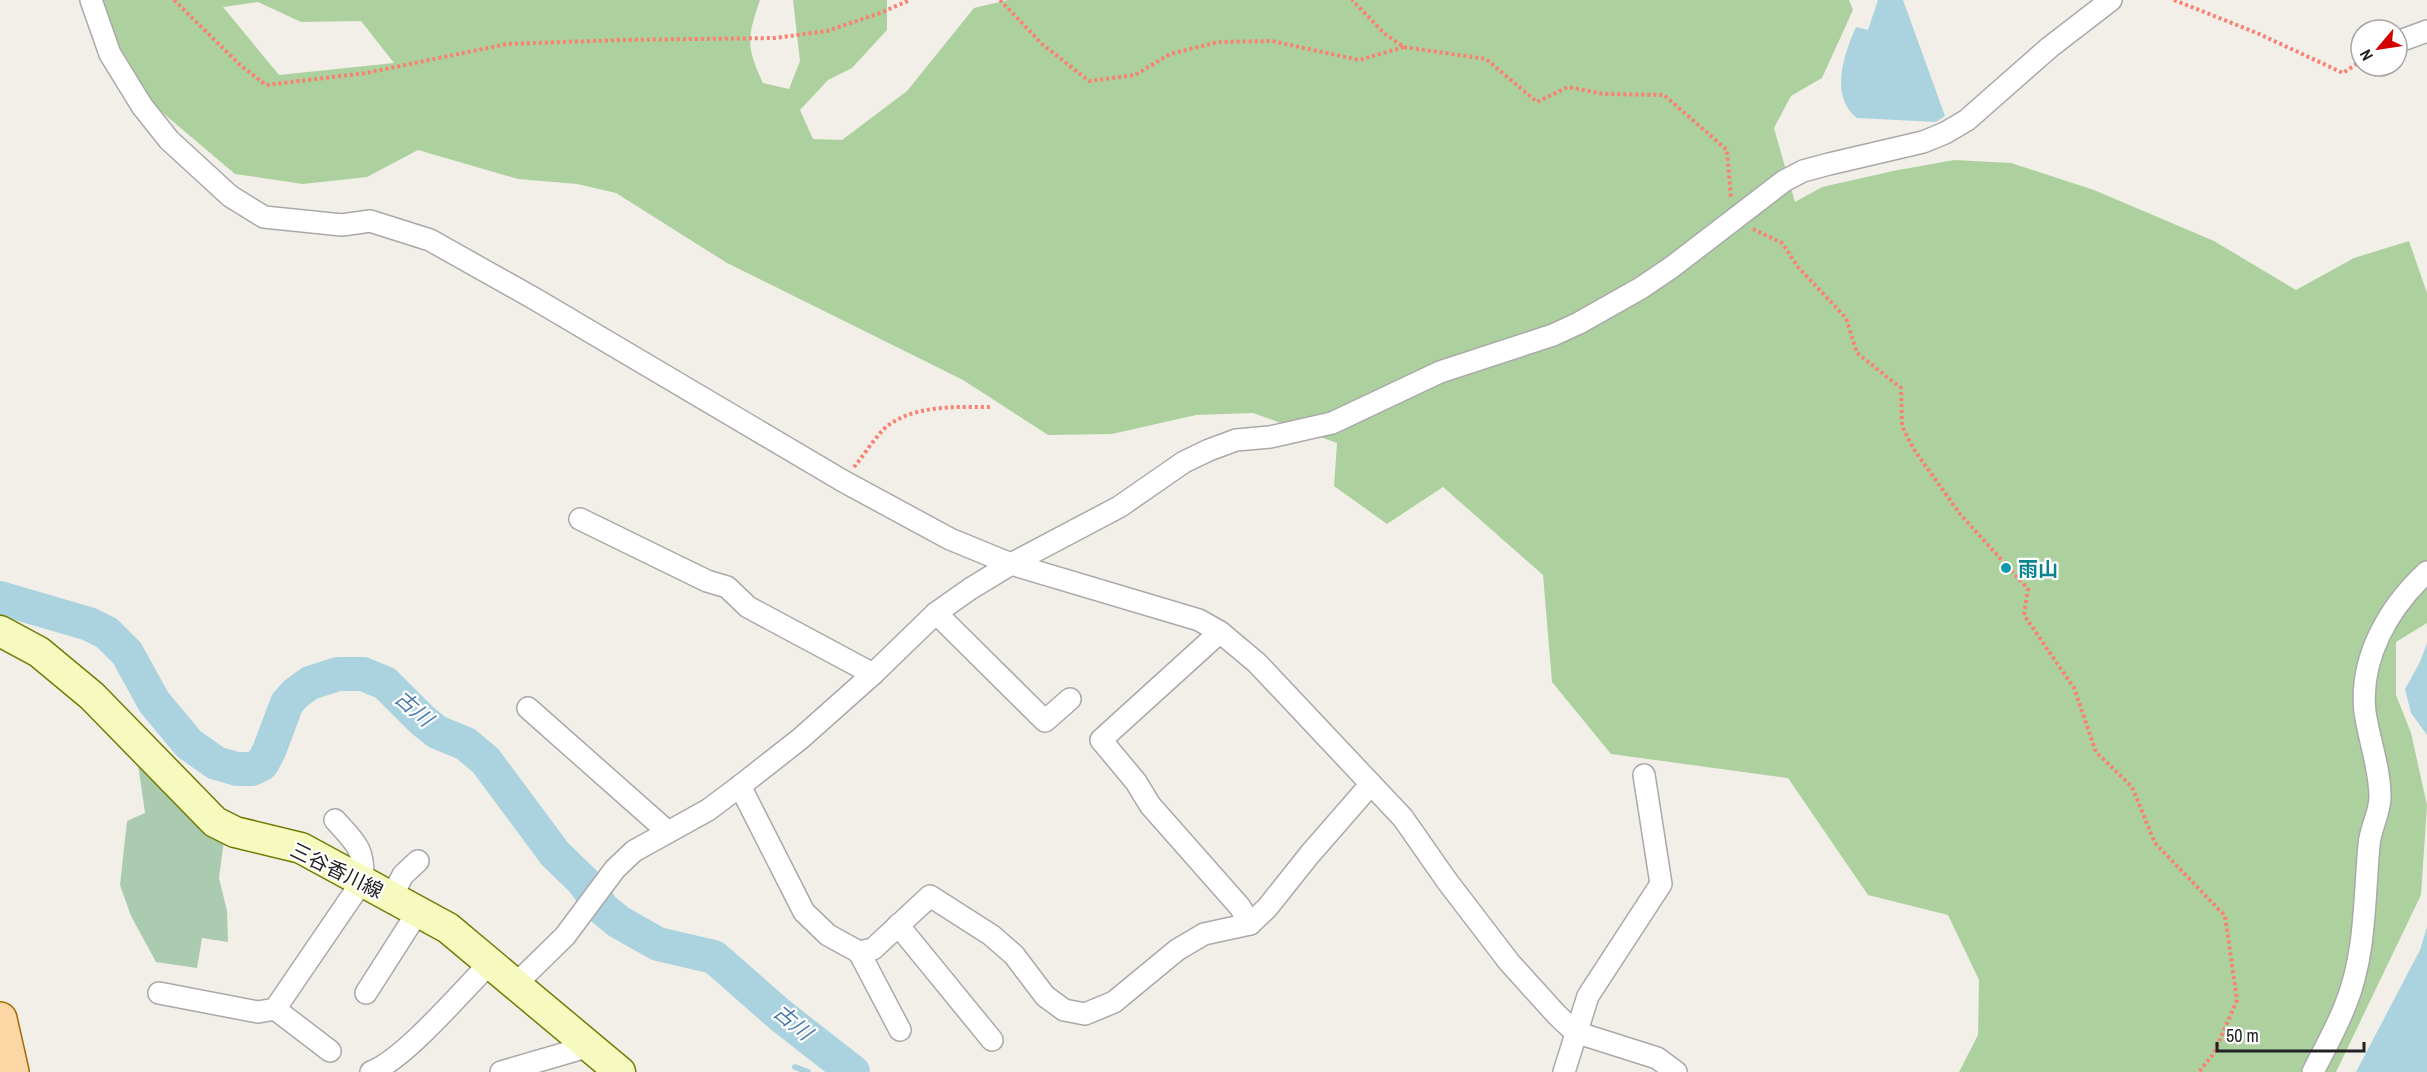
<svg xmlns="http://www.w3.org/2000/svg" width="2427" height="1072" font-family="'Archivo Narrow','Noto Sans JP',sans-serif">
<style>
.forest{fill:#add19e;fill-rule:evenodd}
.cemetery{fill:#aacbaf}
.water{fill:#aad3df}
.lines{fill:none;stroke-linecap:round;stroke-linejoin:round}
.stream{stroke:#aad3df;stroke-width:6}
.river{stroke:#aad3df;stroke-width:34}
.minor-casing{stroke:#a9a9a9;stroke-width:24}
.secondary-casing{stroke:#707d05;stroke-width:33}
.primary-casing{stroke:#a06b00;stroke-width:36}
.path{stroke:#fa8072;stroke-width:4;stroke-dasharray:3 3;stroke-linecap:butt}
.minor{stroke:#fff;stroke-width:21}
.secondary{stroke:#f7fabf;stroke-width:30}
.primary{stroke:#fcd6a4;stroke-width:33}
.culture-dot{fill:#0f9aa8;stroke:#fff;stroke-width:2}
.labels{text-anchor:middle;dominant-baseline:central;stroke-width:4.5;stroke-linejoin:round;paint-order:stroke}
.culture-label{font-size:20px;font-weight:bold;fill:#0d838f;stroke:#fff;text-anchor:start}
.street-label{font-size:20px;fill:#222;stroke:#fff}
.water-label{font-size:21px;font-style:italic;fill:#4a7aab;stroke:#fff}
</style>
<rect width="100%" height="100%" fill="#f2efe9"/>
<path class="forest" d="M97 0H760C747 38 746 47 763 83L789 89 800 61 793 0H887V30L852 68 828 80 800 110 813 139 842 140 907 91 974 8 1008 0H1849L1853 10 1822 78 1791 96 1774 128 1795 202 1822 187 1893 171 1954 160 2011 163 2094 190 2214 241 2296 290 2354 258 2409 241 2427 293V623L2396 642V695L2411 733 2427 805 2421 895 2336 1072H1959L1978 1035 1979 980 1948 915 1868 895 1788 778 1611 754 1552 682 1543 575 1443 487 1387 524 1334 486 1337 443 1253 413 1196 415 1112 434 1048 435 963 380 727 263 616 193 577 184 518 179 418 150 367 177 303 184 235 174 157 108 120 59ZM258 2 301 22 361 21 394 63 279 75 223 7Z"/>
<path class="cemetery" d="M138 764 224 840 219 878 227 911 228 942 202 938 197 968 156 962 131 916 120 885 127 821 145 813Z"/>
<g class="water">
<path d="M1878 0H1903L1945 116 1936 122 1857 118C1829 96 1844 54 1856 27L1868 30Z"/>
<path d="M2427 643V735L2411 713 2405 689 2420 662Z"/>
<path d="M2427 927V1072H2356L2420 950Z"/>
</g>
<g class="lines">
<path class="stream" d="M795 1067 808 1072"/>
<path class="river" d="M0 598 89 624 107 633 127 653 154 702 189 744 216 763 237 769H252L262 764 269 751 287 703 296 693 310 683 338 674H363L385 683 422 720 437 732 466 744 486 761 555 854 583 881 603 909 619 922 658 944 714 957 780 1015 853 1072"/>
<g class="minor-casing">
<g id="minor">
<path d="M91 0 110 54 142 106 169 140 230 196 264 217 342 225 370 221 430 240 535 299 843 481 950 539 1011 564 1199 620 1220 632 1257 663 1403 818 1447 881 1509 962 1557 1015 1575 1032 1657 1058 1676 1072"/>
<path d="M2397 42 2427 31"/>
<path d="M580 519 707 581 727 587 748 607 873 674"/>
<path d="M936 613 1045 721 1070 699"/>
<path d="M1220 632 1101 740 1136 782 1150 805 1240 907 1250 924"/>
<path d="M528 708 668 832"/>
<path d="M740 786 804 912 828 935 859 952 873 949 930 896 991 935 1014 955 1045 996 1064 1010 1085 1014 1114 1002 1177 950 1204 934 1250 924 1267 908 1310 854 1371 784"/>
<path d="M392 896 403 875 418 861"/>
<path d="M898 925 992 1040"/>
<path d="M859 952 900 1030"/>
<path d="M516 984 565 936 615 869 634 851 708 810 740 786 800 739 873 674 936 613 970 589 1011 564 1119 507 1184 462 1209 450 1236 440 1270 437 1332 423 1440 372 1553 335 1579 323 1641 288 1672 267 1784 181 1803 171 1829 164 1923 142 1945 133 1967 120 2050 47 2111 0"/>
<path d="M159 993 258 1012 275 1009 363 880C364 848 356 843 335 820"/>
<path d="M366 993 419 910"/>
<path d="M275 1009 330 1051"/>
<path d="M371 1072C405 1059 463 990 491 962"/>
<path d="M501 1072 590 1046"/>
<path d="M1564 1072 1588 996 1661 884 1644 775"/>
<path d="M2313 1072C2324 1050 2336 1029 2345 1006 2366 955 2364 900 2369 845 2370 829 2380 813 2380 797 2380 768 2369 740 2365 712 2359 658 2389 607 2427 572"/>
</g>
</g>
<g class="secondary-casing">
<path id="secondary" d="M0 631 39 652 92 696 215 822 235 832 301 848 448 928 620 1072"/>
</g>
<g class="primary-casing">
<path id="primary" d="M0 1019 12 1072"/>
</g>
<g class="path">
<path d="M174 0 240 65 266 85 366 73 507 44 620 40 775 38 827 31 880 13 910 0"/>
<path d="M1000 0 1042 44 1089 81 1135 75 1170 54 1218 42 1272 41 1359 60 1404 47 1385 34 1352 0"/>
<path d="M2174 0 2257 33 2343 73 2361 61"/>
<path d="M1404 47 1486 59 1537 102 1568 87 1604 94 1664 95 1727 150 1731 198"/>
<path d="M1753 229 1782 243 1798 267 1846 318 1857 353 1901 388 1902 426 1913 448 1960 514 2028 589 2024 615 2074 688 2096 752 2132 787 2155 843 2225 916 2237 1000 2214 1053 2199 1072"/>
<path d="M854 467C864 455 873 440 884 429 911 404 958 407 992 407"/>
</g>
<use href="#minor" class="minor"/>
<use href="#secondary" class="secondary"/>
<use href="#primary" class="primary"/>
</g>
<circle class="culture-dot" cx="2006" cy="568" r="6"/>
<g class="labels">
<g class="culture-label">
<text x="2018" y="568">雨山</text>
</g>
<g class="street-label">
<text transform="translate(337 870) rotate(26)">三谷香川線</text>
</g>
<g class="water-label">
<text transform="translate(414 708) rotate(41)">古川</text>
<text transform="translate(793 1022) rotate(40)">古川</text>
</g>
</g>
<g transform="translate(2379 48) rotate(241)"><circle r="28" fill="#ffffff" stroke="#a7a7a7" stroke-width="1.5"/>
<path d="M0-4.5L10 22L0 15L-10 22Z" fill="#d40000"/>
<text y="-9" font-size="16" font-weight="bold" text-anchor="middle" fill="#222222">N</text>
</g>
<path d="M2217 1042v9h147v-9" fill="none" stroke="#222222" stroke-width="3"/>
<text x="2226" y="1042" font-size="18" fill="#222222" stroke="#ffffff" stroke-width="4.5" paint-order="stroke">50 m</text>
</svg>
